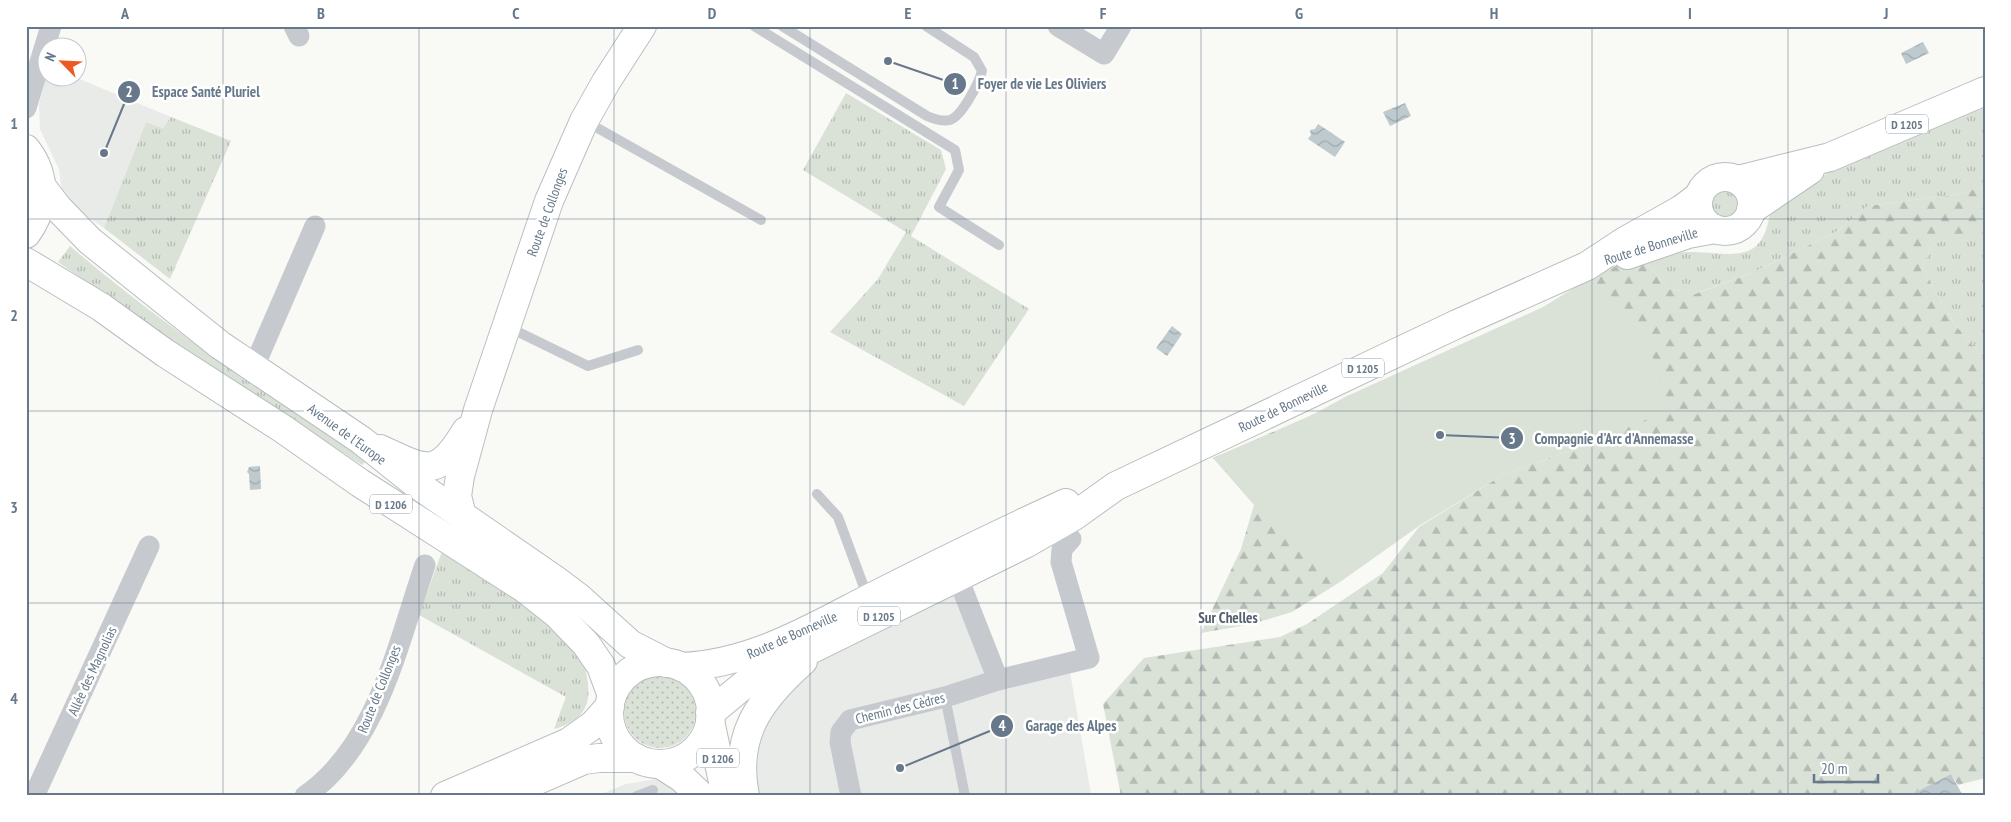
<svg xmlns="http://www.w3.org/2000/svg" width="2011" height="822" font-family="'PT Sans Narrow',sans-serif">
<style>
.built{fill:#e9ebe9}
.grass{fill:url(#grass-tufts)}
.forest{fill:url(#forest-firs)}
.park{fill:#dae1d7}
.garden{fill:url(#garden-dots)}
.water{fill:url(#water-waves)}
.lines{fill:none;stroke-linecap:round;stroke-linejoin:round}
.secondary-casing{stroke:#babfc4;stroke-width:30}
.primary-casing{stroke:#b9bdc1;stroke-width:30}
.lane{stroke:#c6cace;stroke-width:10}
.street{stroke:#c6cace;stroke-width:21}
.secondary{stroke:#fff;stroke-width:28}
.primary{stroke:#fff;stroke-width:28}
.grid{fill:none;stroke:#667889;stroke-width:1;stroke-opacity:0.55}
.labels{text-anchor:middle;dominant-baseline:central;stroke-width:5;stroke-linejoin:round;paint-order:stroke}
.shield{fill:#fff;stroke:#94a0ac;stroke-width:1}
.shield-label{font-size:12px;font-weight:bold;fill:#667889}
.street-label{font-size:14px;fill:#667889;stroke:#fff}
.neighbourhood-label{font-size:15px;font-weight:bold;fill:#54616d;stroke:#fff}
.leader{fill:none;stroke:#667889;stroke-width:2}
.callout-dot{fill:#667889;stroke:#fff;stroke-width:2}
.mark-label{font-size:15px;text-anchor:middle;font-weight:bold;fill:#fff}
.callout-label{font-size:15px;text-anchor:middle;font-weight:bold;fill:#667889;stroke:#fff;stroke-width:5;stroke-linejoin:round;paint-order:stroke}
.neatline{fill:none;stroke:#667889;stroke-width:2}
.grid-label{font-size:16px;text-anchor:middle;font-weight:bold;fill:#667889}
</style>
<defs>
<pattern id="grass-tufts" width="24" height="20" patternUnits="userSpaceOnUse" patternTransform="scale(1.25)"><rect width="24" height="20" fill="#dae1d7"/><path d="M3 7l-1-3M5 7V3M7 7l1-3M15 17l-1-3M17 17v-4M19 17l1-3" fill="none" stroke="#b5bbb4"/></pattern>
<pattern id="forest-firs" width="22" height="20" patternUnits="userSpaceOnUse" patternTransform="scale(1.25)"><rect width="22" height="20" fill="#dae1d7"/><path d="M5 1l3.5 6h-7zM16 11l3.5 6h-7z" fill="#b5bbb4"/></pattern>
<pattern id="garden-dots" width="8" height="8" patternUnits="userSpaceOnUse" patternTransform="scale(1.25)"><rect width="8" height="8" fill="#dae1d7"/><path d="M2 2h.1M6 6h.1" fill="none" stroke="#b5bbb4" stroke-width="1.8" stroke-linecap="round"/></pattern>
<pattern id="water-waves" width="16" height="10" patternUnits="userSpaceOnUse" patternTransform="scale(1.25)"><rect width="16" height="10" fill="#becace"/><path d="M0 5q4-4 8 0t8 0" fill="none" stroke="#9ea9ad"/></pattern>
</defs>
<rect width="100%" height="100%" fill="#f9f9f6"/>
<g class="built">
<path d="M47 72 48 78H77L171 117 163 128 146 122 104 228 63 200 59 169 40 129 39 105Z"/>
<path d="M959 581 998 680 1070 672 1091 794 758 796 752 745 759 721 816 657Z"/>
<path d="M656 779 681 789 684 796H596L626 784Z"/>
</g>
<g class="grass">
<path d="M846 93 941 150 946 169 911 236 1029 309 964 406 830 332 878 279 906 232 803 170Z"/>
<path d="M1985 107V186L1960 194 1868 206 1836 232 1754 272 1694 294 1667 288 1640 255C1658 253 1676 252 1694 252 1733 253 1762 265 1770 213L1829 172Z"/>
<path d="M171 117 231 141 170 279 104 228 146 122 163 128Z"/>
<circle cx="1725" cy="204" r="16"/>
<path d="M1950 235H1985V360L1956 326 1922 268 1931 246Z"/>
<path d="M70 246C163 326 265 393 366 461L362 465 216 371 58 262Z"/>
<path d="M444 546C487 576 530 605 567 642 572 648 582 655 585 661 587 664 585 669 586 672 593 703 586 720 554 729L566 697 419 615Z"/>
</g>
<g class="forest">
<path d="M1985 186V235H1950L1931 246 1922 268 1956 326 1985 360V778L1958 785 1951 774 1908 796H1121L1103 704 1144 658 1280 637 1307 624 1383 573 1419 527 1504 474 1581 447 1610 319 1592 277 1640 255 1667 288 1695 294 1754 272 1836 232 1868 206 1960 194Z"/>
<path d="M1321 411 1280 482 1340 582 1292 612 1252 624 1201 633 1241 549 1254 505 1213 458Z"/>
</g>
<path class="park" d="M1592 277 1612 303 1642 331 1656 366 1667 411 1581 447 1504 474 1419 526 1340 582 1213 458 1298 423 1345 397 1543 307Z"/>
<circle class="garden" cx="660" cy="712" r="36"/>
<g class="water">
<path d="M1923 42 1929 53 1906 64 1901 53Z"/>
<path d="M1405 103 1411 116 1390 126 1383 112Z"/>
<path d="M1318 124 1345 142 1335 157 1308 139 1311 135 1310 130 1315 129Z"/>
<path d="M1172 326 1182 334 1167 356 1156 348Z"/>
<path d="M260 466 261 489 250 490 249 474 247 472 249 467Z"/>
<path d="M1951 774 1963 796H1908Z"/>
</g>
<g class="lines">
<g class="secondary-casing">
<g id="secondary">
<path d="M380 449C426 470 437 480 466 431"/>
<path d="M462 516 457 496 460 476 478 410 549 201 584 121 606 82 642 26"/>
<path d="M445 796 569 742 593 725 610 706"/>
<path d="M501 796 584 760 599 758H636"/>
</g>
</g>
<g class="primary-casing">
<g id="primary">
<path d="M26 149C47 176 46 207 26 234"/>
<circle cx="1725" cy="204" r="27"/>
<path d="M1738 180 1830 157 1985 91"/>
<path d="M42 187 58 208 90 241 220 345 361 440 415 483 554 579 578 597 630 644 667 663"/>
<path d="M1751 210 1810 170"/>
<path d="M1627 255 1688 234 1715 229"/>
<path d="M26 262 101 307 165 353 283 429 360 483 524 588 557 614 586 644 601 666 612 696"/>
<circle cx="660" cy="713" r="51"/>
<path d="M681 667C751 664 808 630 868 599 933 566 1000 533 1066 503"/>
<path d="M710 713 751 679 1025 544 1074 516 1116 486 1457 324 1587 266 1625 241 1682 209 1699 196"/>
<path d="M710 721 726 796"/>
<path d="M660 764 682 778 701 796"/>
<path d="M745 796C733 736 759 700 803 661"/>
</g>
</g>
<g class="lane">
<path d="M754 26 955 150 959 170 939 207 999 245"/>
<path d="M782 26 927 116C934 119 942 122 950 120 962 116 979 83 982 71L974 57 926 26"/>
<path d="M585 121 761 220"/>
<path d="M508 327 588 366 638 350"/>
<path d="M817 494 838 517 868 598"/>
<path d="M945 697 965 796"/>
<path d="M637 796 653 790"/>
</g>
<g class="street">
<path d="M294 26 299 36"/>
<path d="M1058 26 1104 54 1121 26"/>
<path d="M26 108 51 26"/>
<path d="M253 369 315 226"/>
<path d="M958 578 998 680"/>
<path d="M34 796 149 546"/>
<path d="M305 796C377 747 398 643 425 565"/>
<path d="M851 796 840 742 841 732 850 720 945 697 998 680 1089 658 1061 562 1062 549 1071 539"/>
</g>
<use href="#secondary" class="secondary"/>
<use href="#primary" class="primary"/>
</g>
<path class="grid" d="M223 26V796M419 26V796M614 26V796M810 26V796M1006 26V796M1201 26V796M1397 26V796M1592 26V796M1788 26V796M26 219H1985M26 411H1985M26 603H1985"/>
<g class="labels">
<g class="shield">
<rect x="1886" y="114.5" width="42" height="19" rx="4"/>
<rect x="1342" y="358.5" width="42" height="19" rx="4"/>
<rect x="370" y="494.5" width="42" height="19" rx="4"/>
<rect x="858" y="606.5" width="42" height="19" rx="4"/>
<rect x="697" y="748.5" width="42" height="19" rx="4"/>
</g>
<g class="shield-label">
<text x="1907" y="124">D 1205</text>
<text x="1363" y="368">D 1205</text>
<text x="391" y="504">D 1206</text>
<text x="879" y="616">D 1205</text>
<text x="718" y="758">D 1206</text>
</g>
<g class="street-label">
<text transform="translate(547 212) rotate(-70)">Route de Collonges</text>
<text transform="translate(1651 246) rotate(-17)">Route de Bonneville</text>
<text transform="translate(1283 407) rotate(-26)">Route de Bonneville</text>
<text transform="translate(347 434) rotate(36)">Avenue de l'Europe</text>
<text transform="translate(792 635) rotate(-24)">Route de Bonneville</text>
<text transform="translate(92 671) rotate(-65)">Allée des Magnolias</text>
<text transform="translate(379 689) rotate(-68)">Route de Collonges</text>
<text transform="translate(900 708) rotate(-14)">Chemin des Cèdres</text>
</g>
<g class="neighbourhood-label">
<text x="1228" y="617">Sur Chelles</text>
</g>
</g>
<path class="leader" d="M888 61L955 84M104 153L129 92M1440 435L1512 438M900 768L1002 726"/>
<g class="callout-dot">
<circle cx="888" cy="61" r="5"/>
<circle cx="104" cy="153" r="5"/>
<circle cx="1440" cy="435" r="5"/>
<circle cx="900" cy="768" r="5"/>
<circle cx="955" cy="84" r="12"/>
<circle cx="129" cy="92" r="12"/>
<circle cx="1512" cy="438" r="12"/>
<circle cx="1002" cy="726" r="12"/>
</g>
<g class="mark-label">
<text x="955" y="89">1</text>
<text x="129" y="97">2</text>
<text x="1512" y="444">3</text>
<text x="1002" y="731">4</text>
</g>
<g class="callout-label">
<text x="1042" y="89">Foyer de vie Les Oliviers</text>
<text x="206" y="97">Espace Santé Pluriel</text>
<text x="1614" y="444">Compagnie d'Arc d'Annemasse</text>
<text x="1071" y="731">Garage des Alpes</text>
</g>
<rect width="2011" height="822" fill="none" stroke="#ffffff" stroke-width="55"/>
<g transform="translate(62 62) rotate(294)"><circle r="24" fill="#ffffff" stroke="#c2c9d0"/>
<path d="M0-4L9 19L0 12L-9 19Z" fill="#ec5922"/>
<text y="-8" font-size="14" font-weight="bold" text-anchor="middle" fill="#667889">N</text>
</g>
<path d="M1814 774v8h64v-8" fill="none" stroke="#667889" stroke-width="2.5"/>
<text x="1821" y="774" font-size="15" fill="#667889" stroke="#ffffff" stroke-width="4" paint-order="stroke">20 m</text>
<rect x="28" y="28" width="1956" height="766" class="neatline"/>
<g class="grid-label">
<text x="125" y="19">A</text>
<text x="321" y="19">B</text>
<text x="516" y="19">C</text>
<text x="712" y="19">D</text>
<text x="908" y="19">E</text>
<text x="1103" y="19">F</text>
<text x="1299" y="19">G</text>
<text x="1494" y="19">H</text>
<text x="1690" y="19">I</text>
<text x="1886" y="19">J</text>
<text x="14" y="129">1</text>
<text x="14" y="321">2</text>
<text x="14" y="513">3</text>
<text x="14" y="704">4</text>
</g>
</svg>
